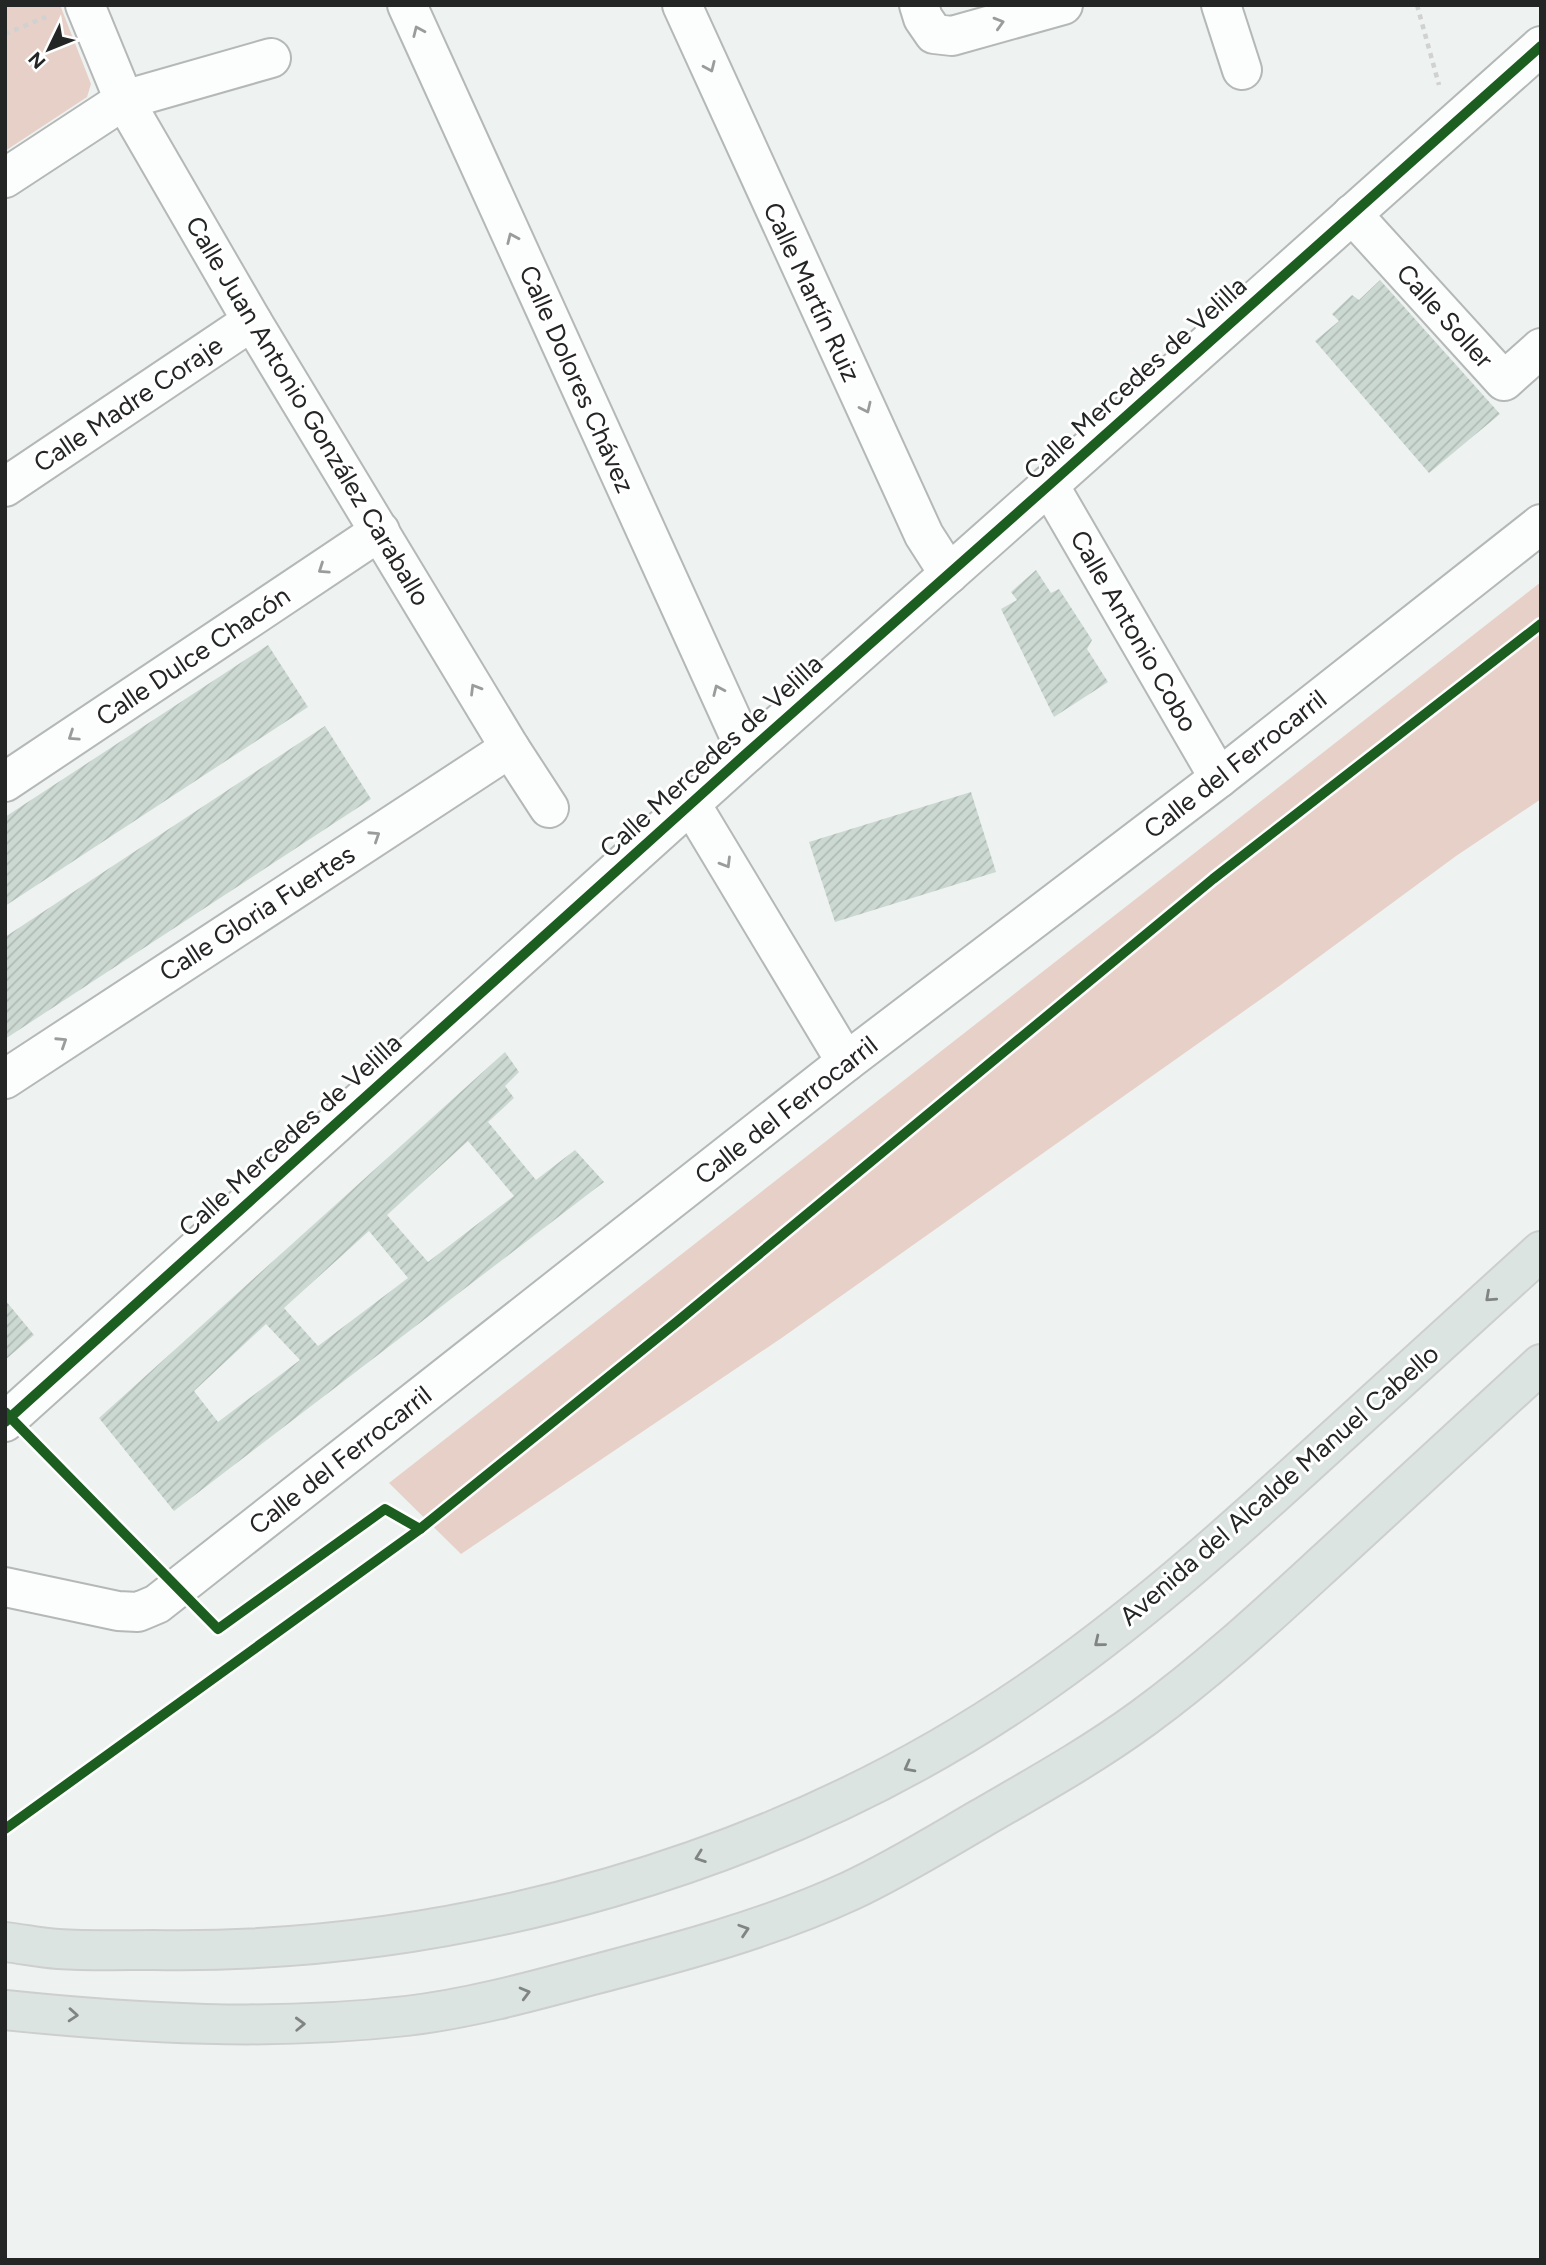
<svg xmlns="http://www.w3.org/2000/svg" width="1546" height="2265" font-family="Figtree,sans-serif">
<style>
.green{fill:#e7d0c7}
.building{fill:url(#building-hatch);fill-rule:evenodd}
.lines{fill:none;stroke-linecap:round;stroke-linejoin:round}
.minor-casing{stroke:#b4b8b6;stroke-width:42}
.major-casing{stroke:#cdcfce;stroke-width:42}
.path{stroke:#d0d1d0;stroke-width:4.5;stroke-dasharray:5 5;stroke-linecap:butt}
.minor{stroke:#fcfdfd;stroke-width:38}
.major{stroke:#dce4e1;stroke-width:38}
.cycleway-casing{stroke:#fff;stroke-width:15}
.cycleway{stroke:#1b5e20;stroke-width:10}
.oneway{stroke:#9a9c9c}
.oneway2{stroke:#808583}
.labels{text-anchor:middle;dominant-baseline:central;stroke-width:6;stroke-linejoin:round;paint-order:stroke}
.street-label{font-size:26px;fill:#232625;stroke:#fff}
</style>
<defs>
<pattern id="building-hatch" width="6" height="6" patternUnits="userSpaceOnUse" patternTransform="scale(1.75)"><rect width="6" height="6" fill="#ccd9d2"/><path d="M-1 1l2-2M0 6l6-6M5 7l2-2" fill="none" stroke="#afbab4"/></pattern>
</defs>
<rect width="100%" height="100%" fill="#eef2f0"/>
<g class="green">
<path d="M5 5H60L91 84 87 97 5 151Z"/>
<path d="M1541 582V799L1456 856 1278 987 783 1337 461 1554 389 1483Z"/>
</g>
<g class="building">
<path d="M1380 280 1500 414 1429 473 1315 341 1339 321 1332 314 1352 295 1359 300Z"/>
<path d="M1036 570 1051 593 1059 589 1092 640 1087 649 1108 682 1054 717 1001 609 1017 600 1011 592Z"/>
<path d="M268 645 308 707 5 906V817Z"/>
<path d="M325 726 371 799 5 1039V937Z"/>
<path d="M971 792 996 872 835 922 809 842Z"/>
<path d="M505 1052 519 1072 505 1086 514 1098 488 1122 536 1180 575 1150 604 1182 174 1511 99 1418ZM468 1141 514 1196 428 1262 387 1215ZM369 1231 408 1278 318 1346 284 1308ZM266 1324 300 1360 218 1422 194 1391Z"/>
<path d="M5 1300 34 1335 5 1360Z"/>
</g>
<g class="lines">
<g class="minor-casing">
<g id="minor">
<path d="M85 5 124 100 252 321 510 748 549 808"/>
<path d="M407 5 747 753"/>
<path d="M682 5 924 535 949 574"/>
<path d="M919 5 923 18 934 34 952 36 1063 5"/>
<path d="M1221 5 1242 70"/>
<path d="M5 178 124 100 271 58"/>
<path d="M1352 214 1504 381 1541 348"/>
<path d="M1049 485 1219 778"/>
<path d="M5 487 252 321"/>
<path d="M5 782 380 531"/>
<path d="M691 804 846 1062"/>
<path d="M5 1079 510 748"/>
<path d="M5 1422 747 753 1049 485 1541 46"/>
<path d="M5 1587 118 1611 138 1612 157 1604 846 1062 1219 778 1541 524"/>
</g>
</g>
<g class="major-casing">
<g id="major">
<path d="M5 1942C23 1944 40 1948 58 1949 90 1951 122 1950 154 1950 456 1955 778 1864 1028 1693 1132 1622 1226 1538 1319 1453 1393 1386 1467 1319 1541 1251"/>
<path d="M5 2010C138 2024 272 2031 406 2016 466 2009 526 1993 585 1977 673 1954 768 1929 850 1891 895 1870 937 1844 980 1819 1035 1787 1091 1756 1143 1718 1209 1670 1269 1614 1329 1559 1399 1494 1470 1429 1541 1364"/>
</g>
</g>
<g class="path">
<path d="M1417 5 1439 85"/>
<path d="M5 34 46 17"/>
</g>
<use href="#minor" class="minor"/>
<use href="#major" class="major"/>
<g class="cycleway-casing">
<g id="cycleway">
<path d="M5 1412 218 1629 385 1509 420 1529"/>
<path d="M5 1422 747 753 1049 485 1541 46"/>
<path d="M5 1829 420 1529 678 1321 1213 879 1541 624"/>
</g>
</g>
<use href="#cycleway" class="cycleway"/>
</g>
<defs><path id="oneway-chevron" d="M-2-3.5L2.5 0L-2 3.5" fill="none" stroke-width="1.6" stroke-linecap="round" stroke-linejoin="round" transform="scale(1.75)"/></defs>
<g class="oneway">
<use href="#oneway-chevron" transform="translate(999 23) rotate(-16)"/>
<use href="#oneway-chevron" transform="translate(418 31) rotate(-114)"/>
<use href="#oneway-chevron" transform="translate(710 67) rotate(66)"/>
<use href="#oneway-chevron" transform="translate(512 238) rotate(-114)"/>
<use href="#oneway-chevron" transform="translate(866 408) rotate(65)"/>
<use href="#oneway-chevron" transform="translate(323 569) rotate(146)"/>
<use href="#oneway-chevron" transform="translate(475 689) rotate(-121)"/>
<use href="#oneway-chevron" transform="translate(718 690) rotate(-114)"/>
<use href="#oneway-chevron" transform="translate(73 736) rotate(146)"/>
<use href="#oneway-chevron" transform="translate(375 836) rotate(-33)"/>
<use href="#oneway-chevron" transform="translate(726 863) rotate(59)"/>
<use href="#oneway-chevron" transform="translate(62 1042) rotate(-33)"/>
</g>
<g class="oneway2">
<use href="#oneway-chevron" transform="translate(1490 1297) rotate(138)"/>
<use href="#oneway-chevron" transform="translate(1099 1642) rotate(141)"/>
<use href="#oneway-chevron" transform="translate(909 1767) rotate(152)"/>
<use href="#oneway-chevron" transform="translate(700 1857) rotate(160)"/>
<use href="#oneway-chevron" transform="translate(744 1930) rotate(-18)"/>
<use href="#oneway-chevron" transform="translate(525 1993) rotate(-15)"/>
<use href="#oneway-chevron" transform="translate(73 2015) rotate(4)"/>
<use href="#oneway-chevron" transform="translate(300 2024) rotate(-2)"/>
</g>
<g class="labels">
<g class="street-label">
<text transform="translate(812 292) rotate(65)">Calle Martín Ruiz</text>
<text transform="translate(1445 316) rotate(48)">Calle Soller</text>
<text transform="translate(1135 378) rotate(-42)">Calle Mercedes de Velilla</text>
<text transform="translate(577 379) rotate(66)">Calle Dolores Chávez</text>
<text transform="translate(128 404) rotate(-34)">Calle Madre Coraje</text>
<text transform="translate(308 411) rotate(59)">Calle Juan Antonio González Caraballo</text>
<text transform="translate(1134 631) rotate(60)">Calle Antonio Cobo</text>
<text transform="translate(193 656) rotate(-34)">Calle Dulce Chacón</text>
<text transform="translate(711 756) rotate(-42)">Calle Mercedes de Velilla</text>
<text transform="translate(1235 764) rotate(-38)">Calle del Ferrocarril</text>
<text transform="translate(257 913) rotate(-33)">Calle Gloria Fuertes</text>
<text transform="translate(786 1110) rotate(-38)">Calle del Ferrocarril</text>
<text transform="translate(290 1135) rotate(-42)">Calle Mercedes de Velilla</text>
<text transform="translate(340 1460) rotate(-38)">Calle del Ferrocarril</text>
<text transform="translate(1279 1485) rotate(-41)">Avenida del Alcalde Manuel Cabello</text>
</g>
</g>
<rect width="1546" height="2265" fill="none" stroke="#232625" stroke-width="14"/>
<g transform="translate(49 49) rotate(227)" stroke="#ffffff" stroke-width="5" paint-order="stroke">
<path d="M0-5L12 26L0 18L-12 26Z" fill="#232625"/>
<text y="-10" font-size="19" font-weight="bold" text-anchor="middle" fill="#232625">N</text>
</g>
</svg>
